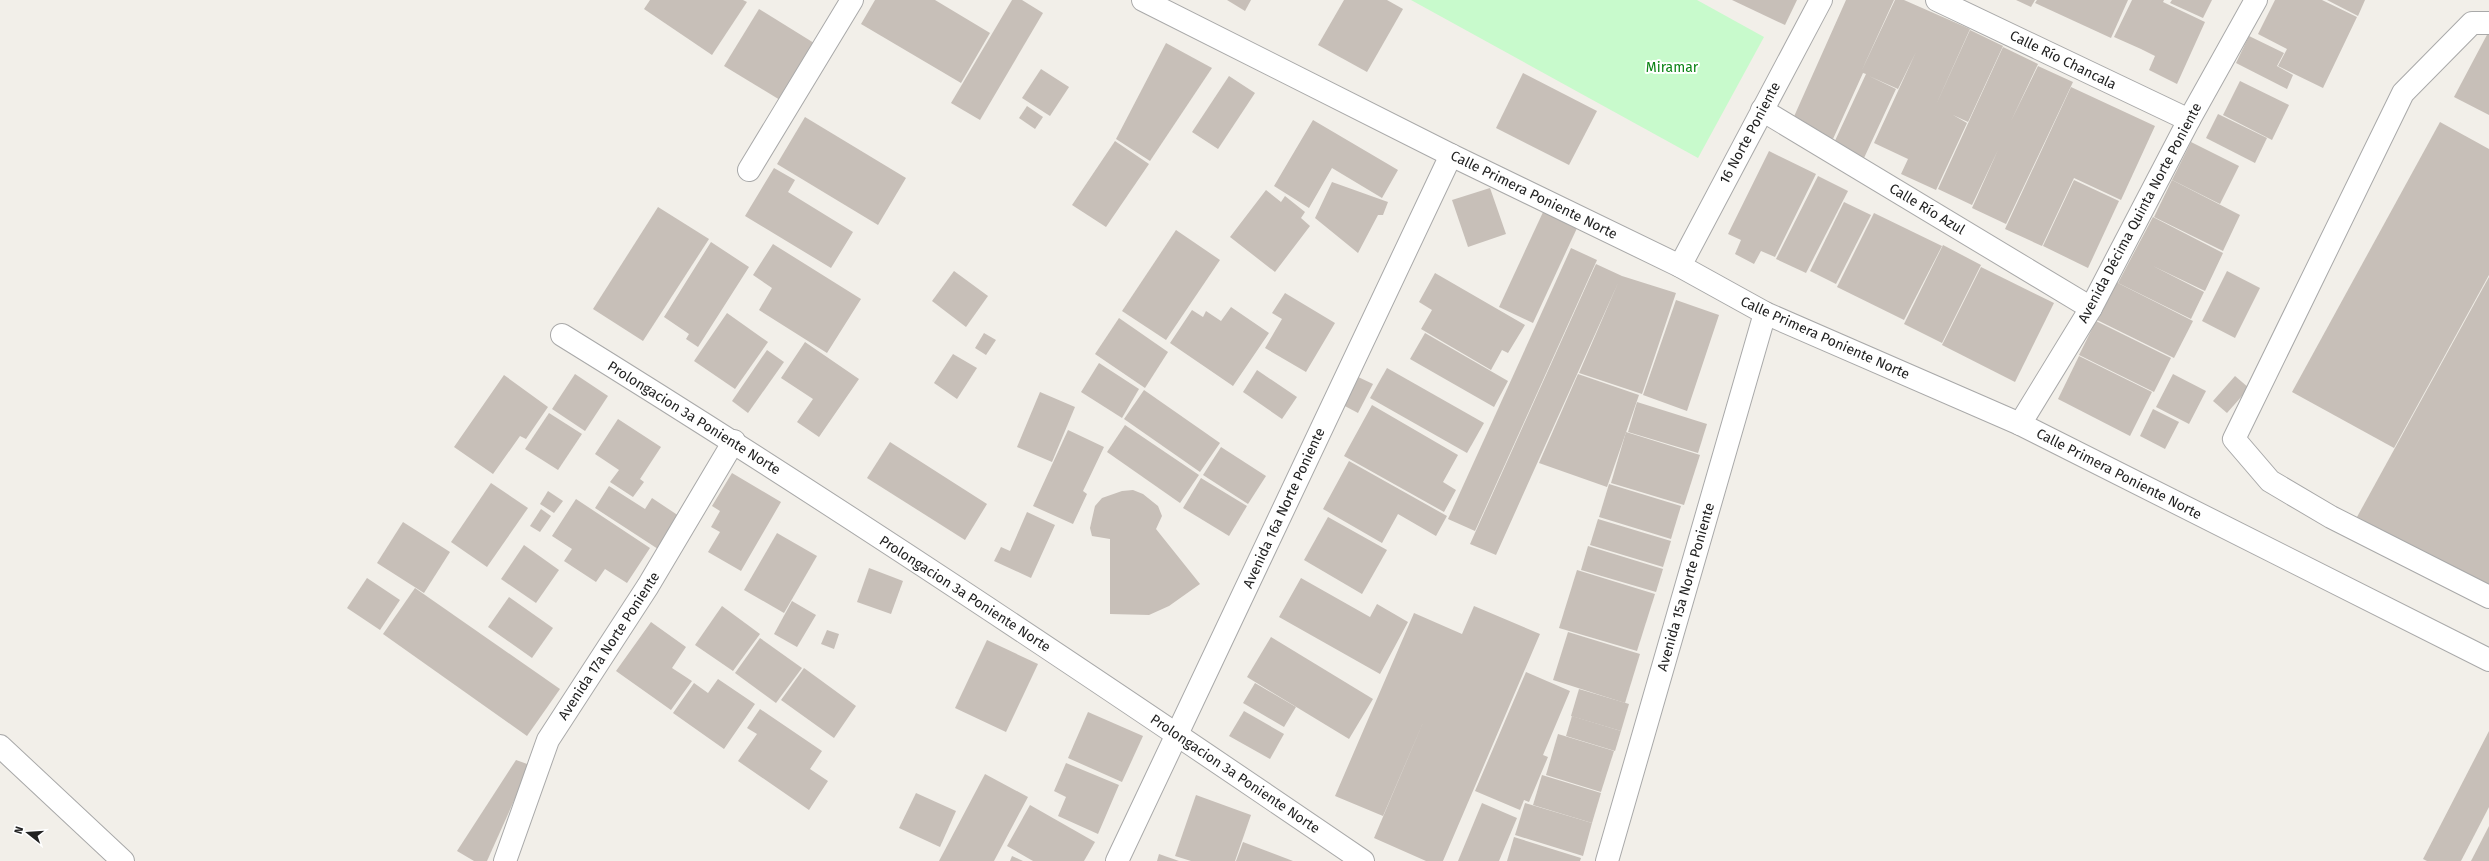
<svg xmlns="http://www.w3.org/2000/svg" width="2489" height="861" font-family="'Fira Sans',sans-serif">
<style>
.park{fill:#c8facc}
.building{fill:#c7bfb8}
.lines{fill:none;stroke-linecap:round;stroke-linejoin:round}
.minor-casing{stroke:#a9a9a9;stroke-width:24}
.minor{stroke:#fff;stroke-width:22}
.labels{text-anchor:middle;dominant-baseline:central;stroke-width:4;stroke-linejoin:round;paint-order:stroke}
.street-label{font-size:14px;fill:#222;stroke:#fff}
.park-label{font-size:14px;fill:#0c8416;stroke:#fff}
</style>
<rect width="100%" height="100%" fill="#f2efe9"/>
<path class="park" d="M1411 0H1697L1764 37 1698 158Z"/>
<g class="building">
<path d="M650 0H743L747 2 712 55 644 9Z"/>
<path d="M875 0H935L990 33 961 83 861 24Z"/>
<path d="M1012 0H1022L1043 13 980 120 951 103Z"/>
<path d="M1227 0H1251L1245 11Z"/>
<path d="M1344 0H1387L1403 9 1367 72 1318 45Z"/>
<path d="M1732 0H1797L1785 25Z"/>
<path d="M1846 0H1894L1861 72 1895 0H1904L1970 29 1935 107 1970 30 2003 46 1968 122 1953 115 1967 123 1936 190 1901 174 1908 159 1874 143 1916 52 1898 89 1869 76 1896 89 1864 158 1833 145 1866 74 1863 73 1833 139 1792 121Z"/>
<path d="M2016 0H2035L2031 7Z"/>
<path d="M2037 0H2128L2111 38 2035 3Z"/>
<path d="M2132 0H2164L2163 2 2205 22 2177 84 2149 70 2155 56 2141 49 2144 44 2141 49 2114 37Z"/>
<path d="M2172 0H2212L2203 18 2170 3Z"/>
<path d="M2275 0H2322L2357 17 2323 88 2278 66 2287 49 2258 34Z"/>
<path d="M2327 0H2365L2358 16Z"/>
<path d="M759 9 814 43 780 100 724 66Z"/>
<path d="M2489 31V115L2454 97Z"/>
<path d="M2249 36 2284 53 2277 66 2293 75 2287 89 2236 63Z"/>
<path d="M1166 43 1212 68 1150 161 1116 139Z"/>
<path d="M2003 47 2038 64 2011 121 2038 66 2073 82 2006 224 1972 208 1998 150 1972 205 1938 189Z"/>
<path d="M1041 69 1069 87 1050 116 1022 98Z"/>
<path d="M1523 73 1597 111 1569 165 1496 128Z"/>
<path d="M1229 76 1255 93 1218 149 1192 132Z"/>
<path d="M2240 81 2289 105 2272 140 2223 115Z"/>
<path d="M2071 87 2155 126 2121 200 2074 178 2042 246 2005 229Z"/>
<path d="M1027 106 1043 117 1035 129 1019 118Z"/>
<path d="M2218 114 2267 138 2255 163 2206 138Z"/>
<path d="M805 117 906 178 878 225 777 164Z"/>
<path d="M1313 120 1398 170 1382 198 1332 168 1309 208 1274 186Z"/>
<path d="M2440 122 2489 149V275L2394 448 2292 392Z"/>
<path d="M1115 141 1149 164 1106 227 1072 205Z"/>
<path d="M2191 142 2239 166 2220 204 2172 180Z"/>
<path d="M1769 151 1816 174 1775 257 1761 251 1754 264 1735 254 1741 240 1728 234Z"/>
<path d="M774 168 795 180 788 192 853 232 831 268 745 216Z"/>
<path d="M1818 176 1848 191 1806 273 1776 259Z"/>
<path d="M2074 180 2119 201 2088 268 2043 246Z"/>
<path d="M2172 180 2240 215 2223 251 2154 217Z"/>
<path d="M1332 182 1388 202 1383 215H1378L1358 253 1315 218Z"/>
<path d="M1490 188 1506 234 1468 247 1452 200Z"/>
<path d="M1266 190 1281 202 1285 196 1305 212 1301 218 1310 226 1275 272 1230 237Z"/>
<path d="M1844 202 1871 215 1836 284 1810 271Z"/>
<path d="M658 207 709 239 643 341 593 309Z"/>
<path d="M1544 210 1578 226 1533 323 1499 307Z"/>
<path d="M1874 213 1942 246 1904 320 1837 287Z"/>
<path d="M2153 217 2223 253 2205 291 2153 266 2204 292 2191 319 2118 283Z"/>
<path d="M1176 230 1220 260 1166 340 1122 311Z"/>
<path d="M711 242 749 267 698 347 686 339 689 334 664 317Z"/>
<path d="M773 244 861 299 827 353 759 310 772 288 753 275Z"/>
<path d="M1943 245 1981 265 1942 343 1904 324Z"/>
<path d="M1571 248 1597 260 1475 531 1448 519Z"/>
<path d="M1596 264 1622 276 1676 293 1642 394 1579 373 1618 283 1496 555 1470 544Z"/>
<path d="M1981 267 2054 303 2015 382 1942 345Z"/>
<path d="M954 271 988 296 966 327 932 301Z"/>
<path d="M2227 271 2260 288 2235 338 2202 321Z"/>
<path d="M1435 273 1525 325 1508 353 1502 350 1491 370 1421 329 1432 310 1419 302Z"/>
<path d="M2489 277V590L2357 517Z"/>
<path d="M2116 282 2193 321 2174 358 2097 320Z"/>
<path d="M1285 293 1335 323 1306 372 1265 348 1282 319 1272 313Z"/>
<path d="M1676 300 1719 315 1687 411 1643 395Z"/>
<path d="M1231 307 1269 333 1233 386 1170 343 1192 310 1203 317 1206 311 1221 321Z"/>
<path d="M727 313 768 342 735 389 694 361Z"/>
<path d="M1119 318 1168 352 1145 388 1095 354Z"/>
<path d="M2096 321 2171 358 2154 392 2079 355Z"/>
<path d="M984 333 996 340 986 355 975 348Z"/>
<path d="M1425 333 1508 381 1494 407 1410 359Z"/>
<path d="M805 342 859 379 819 437 797 422 813 399 781 378Z"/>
<path d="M767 350 784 362 748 413 732 401Z"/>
<path d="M953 354 977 368 957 399 934 383Z"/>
<path d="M2079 356 2152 392 2130 436 2058 399Z"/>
<path d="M1099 363 1139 389 1122 418 1081 392Z"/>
<path d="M1387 368 1484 423 1467 453 1370 398Z"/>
<path d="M1257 370 1297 397 1282 419 1243 392Z"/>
<path d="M575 374 608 396 585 431 552 409Z"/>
<path d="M1578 374 1639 395 1607 487 1539 463Z"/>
<path d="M2173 374 2206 391 2189 424 2156 407Z"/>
<path d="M504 375 548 407 526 439 520 436 493 474 454 447Z"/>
<path d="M1356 376 1373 384 1358 413 1341 404Z"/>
<path d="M2235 376 2249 388 2227 413 2213 401Z"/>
<path d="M1144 390 1220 443 1200 472 1124 419Z"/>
<path d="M1040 392 1075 407 1052 462 1017 447Z"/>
<path d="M1637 402 1707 424 1698 453 1628 432Z"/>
<path d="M1372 405 1458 455 1443 482 1456 490 1444 512 1344 456Z"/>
<path d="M2153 409 2179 422 2165 449 2140 436Z"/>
<path d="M549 413 582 434 558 470 525 449Z"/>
<path d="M618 419 661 447 640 479 644 482 633 497 610 482 619 470 595 454Z"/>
<path d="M1125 425 1199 475 1180 503 1107 452Z"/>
<path d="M1068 430 1104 447 1083 491 1087 494 1073 524 1033 506Z"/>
<path d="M1626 432 1700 455 1684 505 1611 483Z"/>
<path d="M890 442 987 504 965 540 867 478Z"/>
<path d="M1221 447 1266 476 1248 504 1203 475Z"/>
<path d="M1349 461 1447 516 1436 536 1398 514 1382 543 1323 509Z"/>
<path d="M732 473 781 502 741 571 708 552 720 532 711 527 720 511 712 506Z"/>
<path d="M1201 478 1247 506 1229 536 1183 508Z"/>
<path d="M491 483 528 508 487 567 451 542Z"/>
<path d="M1609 484 1681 506 1671 539 1599 517Z"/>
<path d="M609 486 645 509 652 498 679 516 658 549 595 508Z"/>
<path d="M1133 490 1143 494 1158 506 1162 516 1156 529 1200 584 1169 606 1149 615 1110 614V539L1092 536 1090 528 1095 506 1102 498 1122 491Z"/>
<path d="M548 491 563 501 554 513 540 504Z"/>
<path d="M576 499 650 548 627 583 605 569 596 582 564 561 572 549 552 536Z"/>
<path d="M541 509 551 516 540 532 530 526Z"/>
<path d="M1027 512 1055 525 1031 578 994 561 1001 547 1010 551Z"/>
<path d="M1328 517 1387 550 1362 594 1304 560Z"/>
<path d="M1598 519 1671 541 1663 567 1590 545Z"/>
<path d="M403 522 450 552 424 593 377 563Z"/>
<path d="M777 533 817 556 784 613 744 590Z"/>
<path d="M524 545 559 570 536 603 501 579Z"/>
<path d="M1588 546 1663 569 1656 592 1581 570Z"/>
<path d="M869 568 903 581 891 614 857 602Z"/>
<path d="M1577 570 1655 594 1637 651 1559 628Z"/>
<path d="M367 578 400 600 380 630 347 608Z"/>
<path d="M1301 578 1370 617 1377 604 1408 622 1380 674 1279 617Z"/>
<path d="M415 588 560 689 527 736 383 634Z"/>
<path d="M509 597 553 628 532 658 488 627Z"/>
<path d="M792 601 816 615 797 647 774 634Z"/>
<path d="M722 606 760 634 733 671 695 645Z"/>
<path d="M1474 606 1540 634 1443 861H1426L1374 838 1425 718 1383 816 1335 796 1414 613 1462 634Z"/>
<path d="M651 622 686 647 672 668 692 681 671 710 616 671Z"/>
<path d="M827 630 839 634 834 649 821 644Z"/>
<path d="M1568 632 1640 654 1625 703 1553 680Z"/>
<path d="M1271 637 1373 699 1349 739 1247 677Z"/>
<path d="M760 638 802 668 776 703 735 673Z"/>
<path d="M987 640 1038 664 1006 732 955 708Z"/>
<path d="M804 668 856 706 834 738 781 700Z"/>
<path d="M1526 672 1570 691 1543 755 1548 757 1529 802 1524 800 1520 810 1475 791Z"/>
<path d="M718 679 755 704 724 749 673 713 694 683 708 693Z"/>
<path d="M1255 683 1296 707 1284 727 1243 703Z"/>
<path d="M1579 689 1629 704 1621 731 1571 716Z"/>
<path d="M760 709 822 751 810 769 828 781 809 810 738 761 757 734 747 728Z"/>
<path d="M1244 711 1284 734 1270 759 1229 736Z"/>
<path d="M1088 712 1143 736 1122 782 1068 758Z"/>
<path d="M1572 716 1621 731 1615 751 1566 736Z"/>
<path d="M2489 731V807L2461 861H2427L2423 859Z"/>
<path d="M1558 734 1614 751 1601 792 1546 775Z"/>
<path d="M516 760 530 765 487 861H474L457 851Z"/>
<path d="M1066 763 1119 785 1098 834 1058 816 1066 797 1054 791Z"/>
<path d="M985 774 1028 797 994 861H939Z"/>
<path d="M1542 775 1601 793 1592 823 1533 805Z"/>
<path d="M916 793 956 811 940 847 899 828Z"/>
<path d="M1196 795 1251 815 1235 861H1191L1175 856Z"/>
<path d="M1482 803 1517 818 1499 861H1458Z"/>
<path d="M1525 803 1592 823 1583 856 1515 835Z"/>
<path d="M1030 805 1095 842 1084 861H1033L1007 846Z"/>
<path d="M2489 826V861H2471Z"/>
<path d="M1514 837 1581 858 1580 861H1507Z"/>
<path d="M1243 842 1293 861H1236Z"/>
<path d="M1159 854 1179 861H1157Z"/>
<path d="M1012 856 1023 861H1010Z"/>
</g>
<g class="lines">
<g class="minor-casing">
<g id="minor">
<path d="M1143 0 1451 155 1680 266 1765 313 2020 424 2489 660"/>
<path d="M1937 0 2189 120"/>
<path d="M2489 23H2472L2403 93 2234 439 2270 481 2331 517 2489 597"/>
<path d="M1762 110 2091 308"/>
<path d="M749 170 852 0"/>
<path d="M1680 266 1821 0"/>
<path d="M562 335C834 503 1099 681 1363 861"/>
<path d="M2020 424 2091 308 2189 120 2256 0"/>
<path d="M0 746 123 861"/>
<path d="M505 861 548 740 648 586 734 441"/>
<path d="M1117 861 1451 155"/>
<path d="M1607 861 1765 313"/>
</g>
</g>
<use href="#minor" class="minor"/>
</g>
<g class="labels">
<g class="street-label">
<text transform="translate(2063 60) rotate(26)">Calle Río Chancala</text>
<text transform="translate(1750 133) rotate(-62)">16 Norte Poniente</text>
<text transform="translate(1534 195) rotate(26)">Calle Primera Poniente Norte</text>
<text transform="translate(1927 209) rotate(31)">Calle Río Azul</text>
<text transform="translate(2140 213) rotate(-62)">Avenida Décima Quinta Norte Poniente</text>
<text transform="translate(1825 338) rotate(24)">Calle Primera Poniente Norte</text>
<text transform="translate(694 418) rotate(32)">Prolongacion 3a Poniente Norte</text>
<text transform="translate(2119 474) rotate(27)">Calle Primera Poniente Norte</text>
<text transform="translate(1284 508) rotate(-65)">Avenida 16a Norte Poniente</text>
<text transform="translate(1686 587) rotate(-74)">Avenida 15a Norte Poniente</text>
<text transform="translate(965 594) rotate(33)">Prolongacion 3a Poniente Norte</text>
<text transform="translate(609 646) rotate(-57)">Avenida 17a Norte Poniente</text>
<text transform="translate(1235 774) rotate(34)">Prolongacion 3a Poniente Norte</text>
</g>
<g class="park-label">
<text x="1672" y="67">Miramar</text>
</g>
</g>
<g transform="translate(28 833) rotate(287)" stroke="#ffffff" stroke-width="3" paint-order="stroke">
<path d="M0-3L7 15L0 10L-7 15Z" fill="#222222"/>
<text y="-6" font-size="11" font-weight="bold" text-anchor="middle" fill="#222222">N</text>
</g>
</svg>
